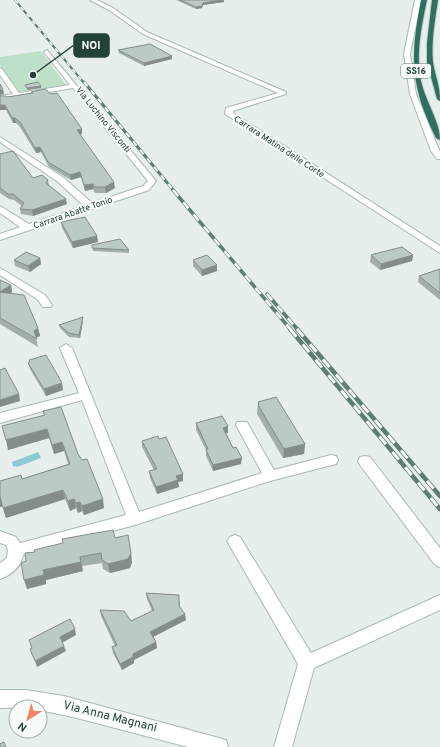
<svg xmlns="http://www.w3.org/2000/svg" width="440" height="747" font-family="Overpass,sans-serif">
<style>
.green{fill:#bfe0c8}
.water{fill:#8ec9d4}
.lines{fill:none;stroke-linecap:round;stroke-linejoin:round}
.minor-casing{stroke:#a8b8b2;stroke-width:2}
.highway-casing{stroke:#c2cac8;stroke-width:2}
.minor{fill:#fff;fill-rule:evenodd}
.highway{fill:#2f6f62;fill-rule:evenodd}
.rail-far3-casing{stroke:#5f7d75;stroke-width:2}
.rail-far2-casing{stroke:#5f7d75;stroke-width:3}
.rail-far1-casing{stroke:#5f7d75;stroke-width:3.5}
.rail-casing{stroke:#5f7d75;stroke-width:4.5}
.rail-far3{stroke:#f7fbf9;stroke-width:1.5;stroke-dasharray:4.5;stroke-linecap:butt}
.rail-far2{stroke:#f7fbf9;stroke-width:2;stroke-dasharray:5.5;stroke-linecap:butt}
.rail-far1{stroke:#f7fbf9;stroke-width:2.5;stroke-dasharray:8;stroke-linecap:butt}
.rail{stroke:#f7fbf9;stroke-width:3;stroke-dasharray:10;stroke-linecap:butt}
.wall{fill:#a1aea9}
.shaded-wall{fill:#838d89}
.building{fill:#bbcac4;stroke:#838d89}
.labels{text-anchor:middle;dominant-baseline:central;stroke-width:4;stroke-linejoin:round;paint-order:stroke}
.shield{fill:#f7fbf9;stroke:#637a73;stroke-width:1}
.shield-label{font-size:9px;font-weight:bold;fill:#24423a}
.far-street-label{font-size:9px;fill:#24423a;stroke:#f7fbf9}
.near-street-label{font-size:12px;fill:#24423a;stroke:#f7fbf9}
.leader{fill:none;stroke:#24423a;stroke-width:1.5}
.callout-dot{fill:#24423a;stroke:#f7fbf9;stroke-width:1.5}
.callout{fill:#24423a;stroke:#24423a;stroke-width:1.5}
.callout-label{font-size:11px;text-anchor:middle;font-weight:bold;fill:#fff}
</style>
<rect width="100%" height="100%" fill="#e6efeb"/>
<path class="green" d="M41 51 66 85 19 92 0 65V57Z"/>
<path class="water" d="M38 452 41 458 17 467 13 466 12 462Z"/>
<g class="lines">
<g class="minor-casing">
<g id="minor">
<path d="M90 0H97L113 8 147 32 286 92V94L233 111V113L440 246V253L225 114 226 108 278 93 143 34 109 10Z"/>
<path d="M415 0H421L410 54 416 94 440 152V159H437L431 151 410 94 404 54Z"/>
<path d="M47 50 156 181 149 190 0 240V234L20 227 0 213V206L29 224 84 206 58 182 0 142V137L64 178 92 203 143 186 148 181 73 88 0 100V96L13 94 0 75V68L2 69 19 93 70 85 44 52Z"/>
<path d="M0 268 45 295 52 305 51 307H43L37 299 0 275Z"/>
<path d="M66 344 72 348 139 512 262 473 236 425 237 422H247L274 470 331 455 336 456 338 460 336 464 270 481 135 525 23 555C21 567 11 575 0 579V563L7 558 8 550 6 545 0 543V531L16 537 20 543 126 515 82 400 0 423V413L79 393 60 348Z"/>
<path d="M365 456 370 457 440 548V567L435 565 360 465 358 461 360 457Z"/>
<path d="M235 535 240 537 311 653 440 595V610L314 668 292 747H274L298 664 227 541 230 537Z"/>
<path d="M0 690H26L64 696 219 738 226 740 228 747H188L77 718 40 710V707L0 708Z"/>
</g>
</g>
<g class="highway-casing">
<g id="highway">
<path d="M421 0H427C421 28 415 58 422 85 427 104 440 122 440 140L436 138C410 86 410 56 421 0Z"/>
<path d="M432 0H438C435 20 431 42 433 62 435 76 440 85 440 101L437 99 427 62V43Z"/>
</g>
</g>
<use href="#minor" class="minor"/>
<use href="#highway" class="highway"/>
<g class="rail-far3-casing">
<path id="rail-far3" d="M15 0 84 83"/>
</g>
<g class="rail-far2-casing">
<path id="rail-far2" d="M84 82 174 191"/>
</g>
<g class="rail-far1-casing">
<g id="rail-far1">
<path d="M173 190 291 330"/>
<path d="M267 294 298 330"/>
</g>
</g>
<g class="rail-casing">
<g id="rail">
<path d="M290 329 440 509"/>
<path d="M297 329 440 496"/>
</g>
</g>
<use href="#rail-far3" class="rail-far3"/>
<use href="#rail-far2" class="rail-far2"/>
<use href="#rail-far1" class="rail-far1"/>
<use href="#rail" class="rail"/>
</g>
<g class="wall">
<path d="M176 0H224V2L203 5 202 8 196 9Z"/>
<path d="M118 50 172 56V59L144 66 119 53Z"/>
<path d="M31 92 82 129V134L80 135 115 188 106 193H95L93 189 85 191 81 177 71 180 49 167 41 152 36 153 20 127 16 123H13L6 110H0V96L7 97 32 94Z"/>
<path d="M0 154 33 178 48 180 49 186 67 204 33 216 21 214 20 209 22 206 14 200 9 199 0 193Z"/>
<path d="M61 222 97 236 98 242 73 248 62 228Z"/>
<path d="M92 245 129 250V253L93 251Z"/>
<path d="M371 255H413L412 261 380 270 370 262Z"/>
<path d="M40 258 41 264 30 272 15 266 14 260Z"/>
<path d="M193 260 217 271 202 276 193 266Z"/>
<path d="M440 269V300L418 282 419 276Z"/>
<path d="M0 280 11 285 12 292 11 293 38 328 40 336 36 338 38 347 0 324Z"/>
<path d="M83 320 80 338 69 337 60 328 59 325Z"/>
<path d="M29 360 62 383 63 390 46 396 30 369 28 363H29Z"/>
<path d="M258 402 305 444 304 454 283 458 257 414Z"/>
<path d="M43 411 78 454 104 508 84 515 82 511 78 513 76 508 70 511 65 499 6 518 3 506 0 507V481L22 479 68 464 64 451 54 454 49 438 8 450 44 415Z"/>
<path d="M196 423 228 433H226L241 464 213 471 206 456V450L196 430Z"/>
<path d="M159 439 183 481 178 482 179 487 157 494 150 478 149 471 154 470 142 447V441Z"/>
<path d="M115 538 132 562 130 568 110 573 103 569 102 563 82 566 83 571 46 580V584L27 589 26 561 35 552Z"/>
<path d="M146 593 180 601V607L186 620 153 637 156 642 157 648 134 660V663L122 670 113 653 112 647 115 646 101 616 100 610 131 621 152 611 147 599Z"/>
</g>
<g class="shaded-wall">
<path d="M222 0H224V2L203 5 202 8 196 9V7L203 3Z"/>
<path d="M172 56V59L144 66V63Z"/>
<path d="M41 86V88L27 90V88Z"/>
<path d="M3 89 4 94 0 95V90Z"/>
<path d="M0 105H5L6 110H0Z"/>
<path d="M12 118H15L16 123H13Z"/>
<path d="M82 129V134L78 135 77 130Z"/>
<path d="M40 147 41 152 36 153 35 148Z"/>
<path d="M80 172 81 177 71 180 70 175Z"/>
<path d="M114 182 115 188 106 193 105 187Z"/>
<path d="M93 184V189L85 191 84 185Z"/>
<path d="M66 199 67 204 33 216 32 210Z"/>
<path d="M97 236 98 242 73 248 72 242Z"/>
<path d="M413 255 412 261 380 270 381 264Z"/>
<path d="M40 258 41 264 30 272 28 266Z"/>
<path d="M217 265V271L202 276V270Z"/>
<path d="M11 285 12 292 1 299 0 292Z"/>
<path d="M83 317V320L80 338 79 335Z"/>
<path d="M38 328 40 336 35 338 34 331Z"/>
<path d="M62 383 63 390 46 396 44 389Z"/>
<path d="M19 394 20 401 0 407V400Z"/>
<path d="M228 426V433L223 434V428Z"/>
<path d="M47 429 49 438 8 450 6 440Z"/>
<path d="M62 442 64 451 54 454 52 445Z"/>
<path d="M305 444 304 454 283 458 284 449Z"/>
<path d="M242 458 241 464 213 471V465Z"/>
<path d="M183 474V481L178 482 179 487 157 494 156 487 176 476Z"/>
<path d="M63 490 65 499 6 518 3 508Z"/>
<path d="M0 497 3 506 0 507Z"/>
<path d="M74 499 76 508 70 511 68 501Z"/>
<path d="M103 499 104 508 84 515 82 506Z"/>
<path d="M80 502 82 511 78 513 76 503Z"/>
<path d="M131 553 132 562 130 568 110 573 108 564Z"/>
<path d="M80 557 83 571 46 580V584L27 589 24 580 43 570Z"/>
<path d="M185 614 186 620 151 638 150 632Z"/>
<path d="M75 629 76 635 62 643 60 637Z"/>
<path d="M156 642 157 648 134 660V663L122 670 120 664 133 654Z"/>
<path d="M64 646 66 651 37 667 35 661Z"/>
</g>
<g class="building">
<path d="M180 0H222L203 3 202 6 196 7Z"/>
<path d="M150 44 172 56 144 63 118 50Z"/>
<path d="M38 82 41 86 27 88 25 85Z"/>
<path d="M0 84 3 89 0 90Z"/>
<path d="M45 89 51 94 57 93 82 129 77 130 114 182 105 187H94L93 184 84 185 80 172 70 175 48 162 40 147 35 148 20 122 15 118H12L5 105H0V96H6L7 97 33 93 31 92Z"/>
<path d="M13 151 33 178 42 175 48 180 46 183 66 199 32 210 20 209 24 203 13 194H8L0 188V154Z"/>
<path d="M85 217 97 236 72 242 61 222Z"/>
<path d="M120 239 129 250 92 248V245Z"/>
<path d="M402 247 413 255 381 264 371 255 374 254Z"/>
<path d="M26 252 40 258 28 266 14 260Z"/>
<path d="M207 255 217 265 202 270 193 260Z"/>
<path d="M440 269V293L419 276Z"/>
<path d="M0 280 11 285 0 292Z"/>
<path d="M0 292 24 295 38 328 34 331 37 339 0 318Z"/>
<path d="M83 317 79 335 69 333 59 325Z"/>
<path d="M46 355 62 383 44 389 28 363 30 362 29 360Z"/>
<path d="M5 368 19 394 0 400V370Z"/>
<path d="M276 397 305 444 284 449 258 405H259L258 402Z"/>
<path d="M61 407 78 454 82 460 87 459 103 499 82 506 80 502 76 503 74 499 68 501 63 490 3 508 0 497V481L21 475 22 479 70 464 62 442 52 445 47 429 6 440 2 426 45 415 43 411Z"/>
<path d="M222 416 228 426 223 428 233 448 236 447 242 458 213 465 206 450 208 449 196 423Z"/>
<path d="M158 436 159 439 166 437 183 474 176 476 178 480 156 487 149 471 157 469 142 441Z"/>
<path d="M113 530 115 538 128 535 131 553 128 559 108 564 102 560 101 553 80 557 81 562 43 570 44 575 24 580 21 563 26 561 25 553 35 552 34 550 63 543 62 539Z"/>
<path d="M146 593 179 595V606L185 614 150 632 156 642 133 654V657L120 664 112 647 117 645 100 610 124 611 131 621 154 610Z"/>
<path d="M70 619 75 629 60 637 64 646 35 661 30 649 32 648 29 640Z"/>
<path d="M4 742 6 747H0V744Z"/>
</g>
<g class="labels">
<rect class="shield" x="401" y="64" width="30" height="14" rx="3"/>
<g class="shield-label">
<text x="416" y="71">SS16</text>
</g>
<g class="far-street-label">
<text transform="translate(103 120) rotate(51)">Via Luchino Visconti</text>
<text transform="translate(279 147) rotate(33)">Carrara Matina delle Corte</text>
<text transform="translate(73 213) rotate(-19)">Carrara Abatte Tonio</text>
</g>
<g class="near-street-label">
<text transform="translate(110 717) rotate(14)">Via Anna Magnani</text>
</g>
</g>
<path class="leader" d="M33 75L74 45"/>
<circle class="callout-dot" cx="33" cy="75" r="4"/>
<rect class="callout" x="74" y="34" width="35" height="23" rx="4"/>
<g class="callout-label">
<text x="91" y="49">NOI</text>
</g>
<g transform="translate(28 719) rotate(216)"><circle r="19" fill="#f7fbf9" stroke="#a3b1ad"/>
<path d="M0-3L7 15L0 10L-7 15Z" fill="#f4845f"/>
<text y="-6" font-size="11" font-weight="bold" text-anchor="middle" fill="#24423a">N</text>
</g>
</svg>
